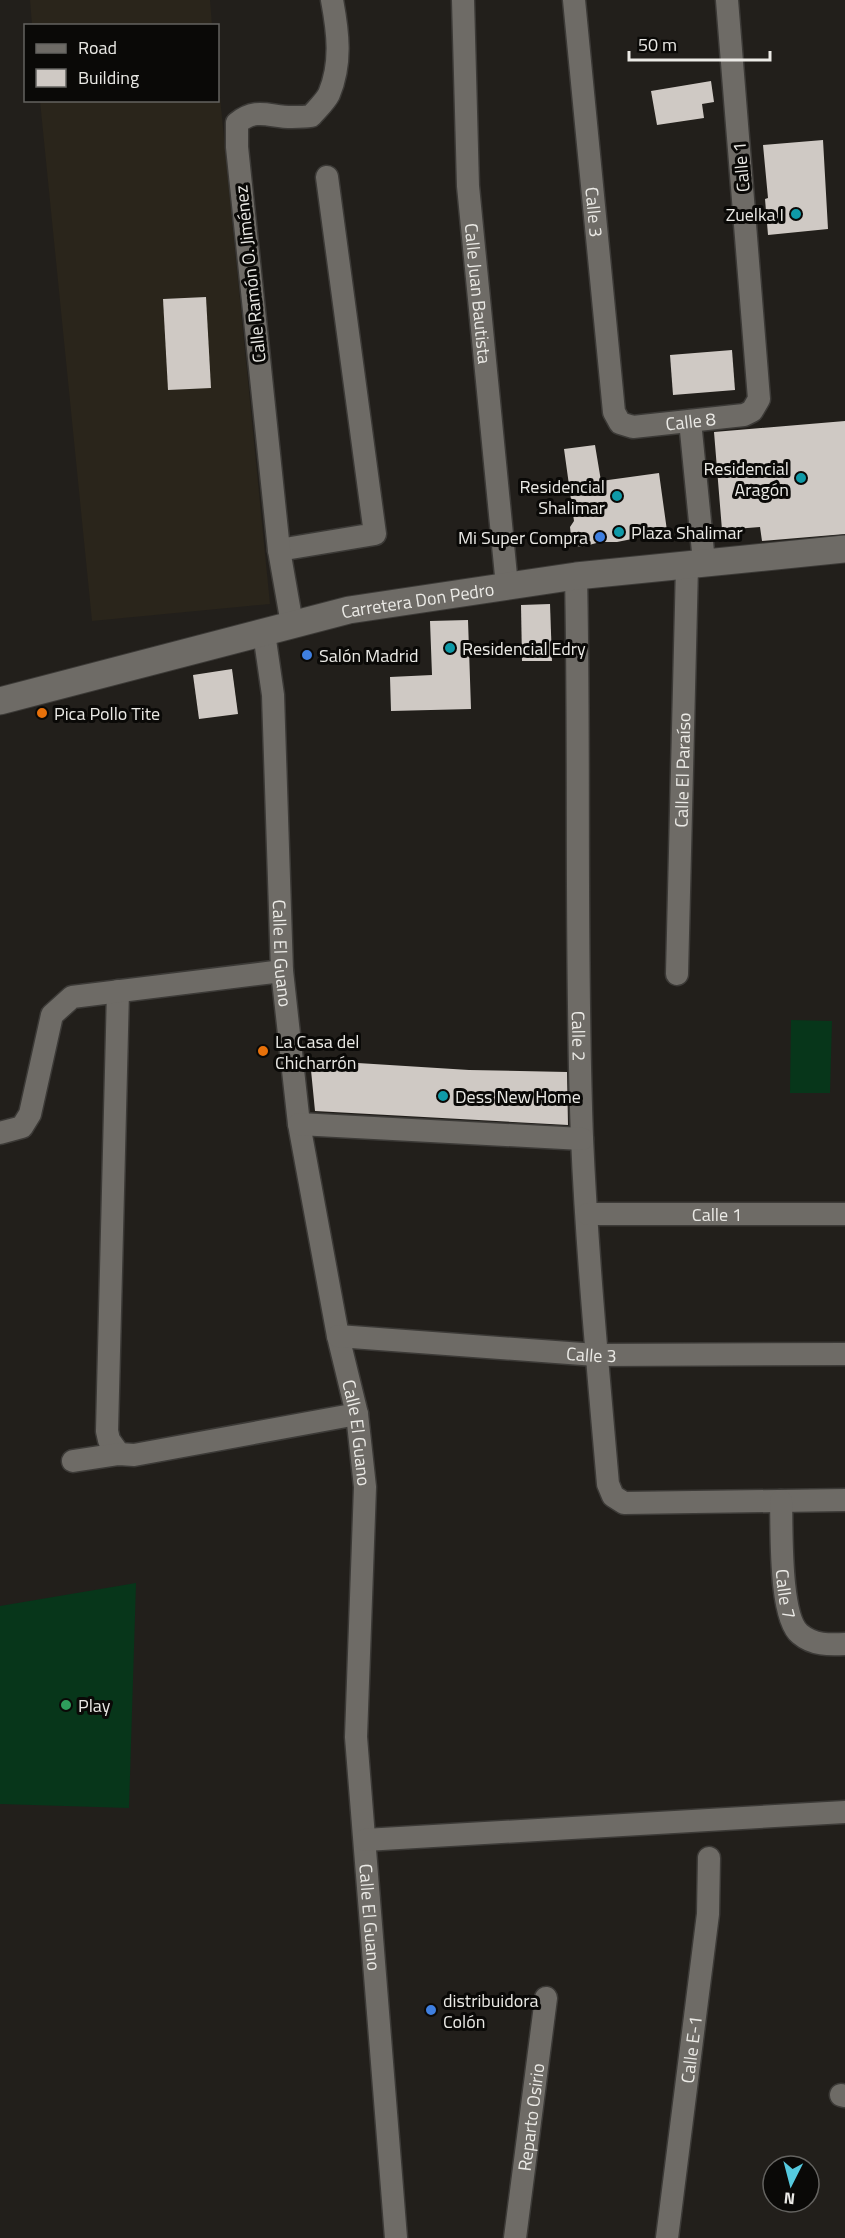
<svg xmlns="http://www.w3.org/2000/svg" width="845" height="2238" font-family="'Titillium Web',sans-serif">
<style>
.built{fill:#2a251b}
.garden{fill:#07361a}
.building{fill:#cfc9c4}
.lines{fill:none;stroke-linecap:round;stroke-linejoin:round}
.minor-casing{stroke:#3c3a37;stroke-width:25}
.tertiary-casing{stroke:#3c3a37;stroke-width:29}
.minor{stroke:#6e6b66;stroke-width:22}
.tertiary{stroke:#6e6b66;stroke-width:27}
.culture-dot{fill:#0f9aa8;stroke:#0a0907;stroke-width:2}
.shop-dot{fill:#3f7fe0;stroke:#0a0907;stroke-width:2}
.food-dot{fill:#e8710a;stroke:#0a0907;stroke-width:2}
.leisure-dot{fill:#2e9e5b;stroke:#0a0907;stroke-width:2}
.labels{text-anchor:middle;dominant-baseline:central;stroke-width:6;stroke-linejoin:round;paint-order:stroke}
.street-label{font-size:18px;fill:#ebeae6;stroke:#0a0907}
.poi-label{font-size:18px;fill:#ebeae6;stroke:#0a0907;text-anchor:start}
</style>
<rect width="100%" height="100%" fill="#221f1b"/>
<g class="built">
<path d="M30 0H210L212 25H32Z"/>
<path d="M218 77 270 604 92 621 40 101 218 100Z"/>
</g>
<g class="garden">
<path d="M791 1020 832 1021 830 1093H790Z"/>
<path d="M136 1583 129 1808 0 1804V1606Z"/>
</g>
<g class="building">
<path d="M711 81 714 102 702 104 704 118 657 125 651 91Z"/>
<path d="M823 140 828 229 768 235 765 199 768 198 763 145Z"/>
<path d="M206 297 211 388 168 390 163 299Z"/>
<path d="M732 350 735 390 673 395 670 355Z"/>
<path d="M845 421V534L762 541 760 527 722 530 714 432Z"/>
<path d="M595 445 601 481 659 473 668 538 652 539 642 537 617 542H600L582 547 572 545 570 527 574 521 564 449Z"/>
<path d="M550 604 552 661H522L521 605Z"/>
<path d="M468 620 471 709 391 711 390 677 432 675 430 621Z"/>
<path d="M232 669 238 714 199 719 193 675Z"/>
<path d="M310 1060 469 1070 567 1072 568 1125 315 1111Z"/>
</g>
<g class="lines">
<g class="minor-casing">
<g id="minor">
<path id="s1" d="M463 0 468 186 507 586"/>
<path id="s2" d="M574 0 614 412 620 423 633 427 744 415 752 411 759 399 727 0"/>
<path d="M690 421 704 562"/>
<path d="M279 550 375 534 327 177"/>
<path id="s3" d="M576 576C580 763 575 950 582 1138 587 1253 598 1369 608 1484L613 1496 624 1503 845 1500"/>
<path d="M292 624 279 550 237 147V123C257 107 269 117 292 117 298 117 305 117 311 116 317 109 325 102 329 94 342 63 338 32 332 0"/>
<path id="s4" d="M264 633 273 695 282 971 299 1124 338 1336 357 1414 365 1487 356 1737 396 2238"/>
<path id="s5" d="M677 974 687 566"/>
<path d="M118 991 107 1431 109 1440 119 1454"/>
<path d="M299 1124 582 1139"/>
<path d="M0 1133 22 1127 30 1114 52 1015 72 997 282 971"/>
<path id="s6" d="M588 1214H845"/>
<path id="s7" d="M338 1336 596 1355 845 1354"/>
<path d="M73 1461 119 1454 134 1455 357 1414"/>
<path id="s8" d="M781 1501C782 1530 779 1617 800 1634 813 1645 829 1645 845 1644"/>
<path d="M365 1840 845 1812"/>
<path d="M841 2095 845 2096"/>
<path id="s9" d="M515 2238 546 1998"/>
<path id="s10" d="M667 2238 708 1914 709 1858"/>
</g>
</g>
<g class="tertiary-casing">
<g id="tertiary">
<path id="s11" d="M0 701 349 610 576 576 845 549"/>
</g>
</g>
<use href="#minor" class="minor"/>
<use href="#tertiary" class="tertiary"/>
</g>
<g class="culture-dot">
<circle cx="796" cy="214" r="6"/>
<circle cx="801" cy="478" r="6"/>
<circle cx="617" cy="496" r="6"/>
<circle cx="619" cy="532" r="6"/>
<circle cx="450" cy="648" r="6"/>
<circle cx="443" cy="1096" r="6"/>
</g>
<g class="shop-dot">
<circle cx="600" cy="537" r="6"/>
<circle cx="307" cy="655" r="6"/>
<circle cx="431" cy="2010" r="6"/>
</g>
<g class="food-dot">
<circle cx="42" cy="713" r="6"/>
<circle cx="263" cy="1051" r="6"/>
</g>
<circle class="leisure-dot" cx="66" cy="1705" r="6"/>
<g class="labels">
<g class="street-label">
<text transform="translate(741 167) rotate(-95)">Calle 1</text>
<text stroke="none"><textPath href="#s2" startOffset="213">Calle 3</textPath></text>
<text transform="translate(250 274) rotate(-96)">Calle Ramón O. Jiménez</text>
<text stroke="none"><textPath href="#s1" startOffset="294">Calle Juan Bautista</textPath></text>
<text stroke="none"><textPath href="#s2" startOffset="498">Calle 8</textPath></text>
<text stroke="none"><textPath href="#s11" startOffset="430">Carretera Don Pedro</textPath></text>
<text stroke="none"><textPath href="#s5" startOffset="204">Calle El Paraíso</textPath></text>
<text stroke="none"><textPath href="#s4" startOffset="321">Calle El Guano</textPath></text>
<text stroke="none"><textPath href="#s3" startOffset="460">Calle 2</textPath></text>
<text stroke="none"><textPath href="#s6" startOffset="129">Calle 1</textPath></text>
<text stroke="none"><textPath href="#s7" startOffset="254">Calle 3</textPath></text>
<text stroke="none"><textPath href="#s4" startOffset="807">Calle El Guano</textPath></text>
<text stroke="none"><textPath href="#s8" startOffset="93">Calle 7</textPath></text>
<text stroke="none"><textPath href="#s4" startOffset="1293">Calle El Guano</textPath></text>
<text stroke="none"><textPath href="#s10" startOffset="190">Calle E-1</textPath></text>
<text stroke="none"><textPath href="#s9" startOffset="122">Reparto Osirio</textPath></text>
</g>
<g class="poi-label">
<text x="784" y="214" text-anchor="end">Zuelka I</text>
<text x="789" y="468" text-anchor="end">Residencial<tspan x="789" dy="21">Aragón</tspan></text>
<text x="605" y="486" text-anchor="end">Residencial<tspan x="605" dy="21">Shalimar</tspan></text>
<text x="631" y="532">Plaza Shalimar</text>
<text x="588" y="537" text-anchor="end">Mi Super Compra</text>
<text x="462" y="648">Residencial Edry</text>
<text x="319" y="655">Salón Madrid</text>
<text x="54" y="713">Pica Pollo Tite</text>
<text x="275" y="1041">La Casa del<tspan x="275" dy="21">Chicharrón</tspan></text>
<text x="455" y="1096">Dess New Home</text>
<text x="78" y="1705">Play</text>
<text x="443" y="2000">distribuidora<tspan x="443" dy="21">Colón</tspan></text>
</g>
</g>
<rect x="24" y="24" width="195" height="78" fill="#0a0907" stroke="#646360" stroke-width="1.5"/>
<rect x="36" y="44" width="30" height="9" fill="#6e6b66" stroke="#646360" stroke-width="1.5"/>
<text x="78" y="54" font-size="18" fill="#ebeae6">Road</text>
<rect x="36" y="69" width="30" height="18" fill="#cfc9c4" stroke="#646360" stroke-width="1.5"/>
<text x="78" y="84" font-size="18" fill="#ebeae6">Building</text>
<g transform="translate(791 2184) rotate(186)"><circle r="28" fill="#0a0907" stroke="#646360" stroke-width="1.5"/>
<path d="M0-4.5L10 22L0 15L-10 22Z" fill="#55cadf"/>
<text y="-9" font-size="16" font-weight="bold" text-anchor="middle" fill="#ebeae6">N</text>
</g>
<path d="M629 51v9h141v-9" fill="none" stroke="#ebeae6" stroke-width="3"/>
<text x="638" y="51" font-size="18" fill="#ebeae6" stroke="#0a0907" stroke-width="4.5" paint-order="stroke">50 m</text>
</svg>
